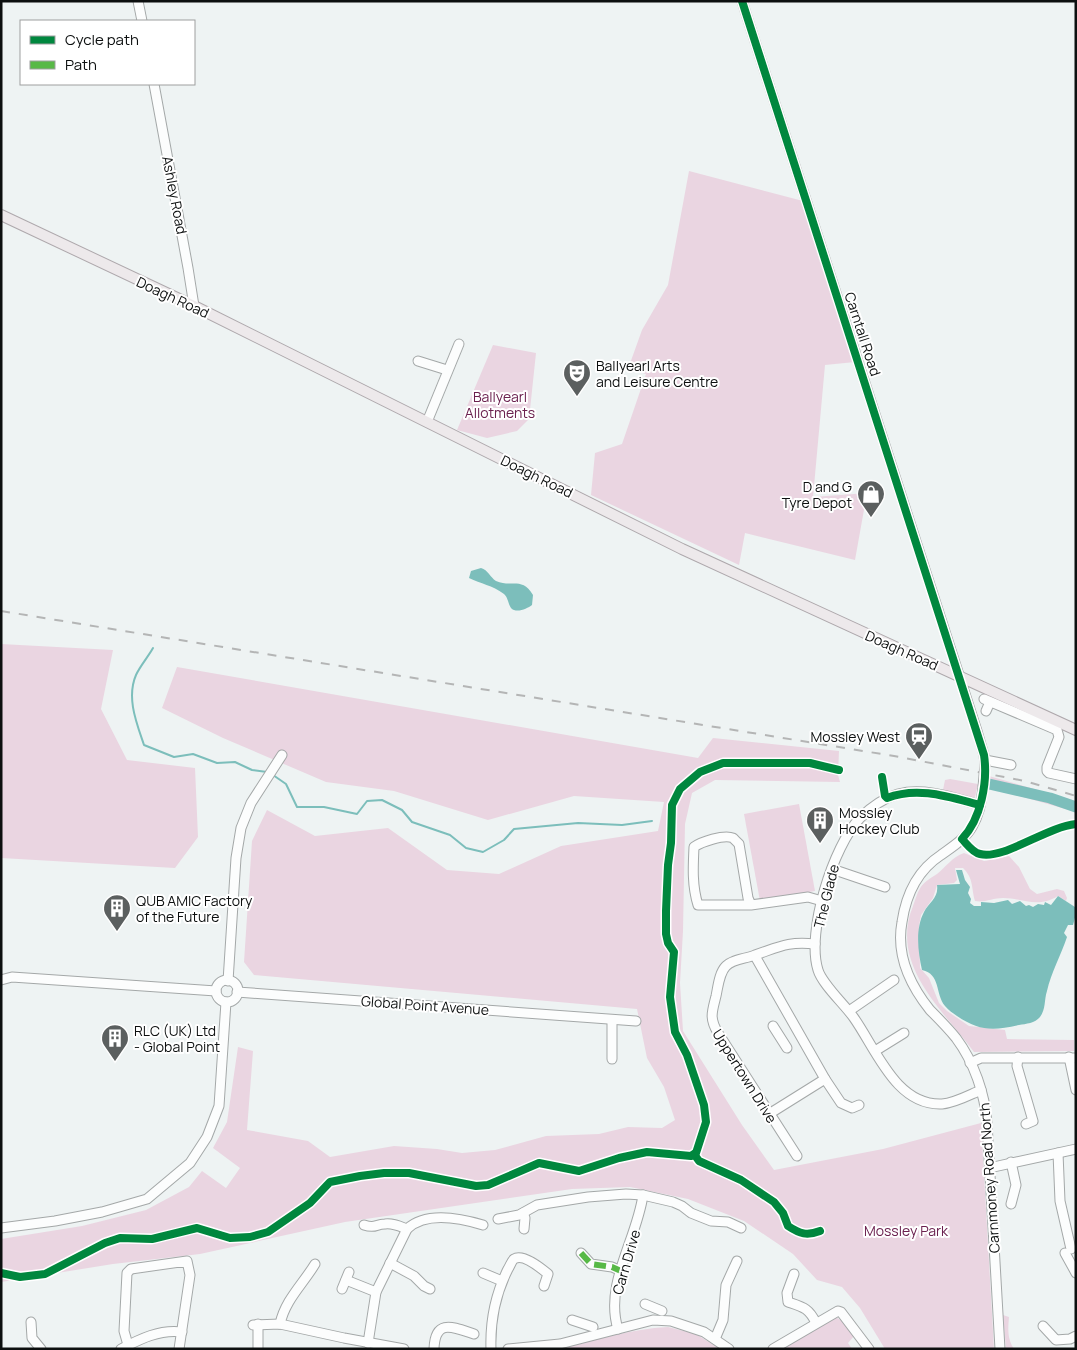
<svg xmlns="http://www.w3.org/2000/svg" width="1077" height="1350" font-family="Manrope,sans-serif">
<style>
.green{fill:#ead5e1}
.water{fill:#7cbebb}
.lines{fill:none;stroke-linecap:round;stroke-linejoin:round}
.stream{stroke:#7cbebb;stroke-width:2}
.river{stroke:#7cbebb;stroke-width:11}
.minor-casing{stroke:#a4a8a8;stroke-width:11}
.major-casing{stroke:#aea8ac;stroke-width:12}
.minor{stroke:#fcfdfd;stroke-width:9}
.major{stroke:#ede9eb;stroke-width:10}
.rail{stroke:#b4b5b5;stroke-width:2;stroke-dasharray:9 9;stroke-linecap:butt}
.minor-bridge-casing{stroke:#a4a8a8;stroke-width:11;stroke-linecap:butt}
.minor-bridge{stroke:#fcfdfd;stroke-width:9}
.quiet{stroke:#58b947;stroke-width:6;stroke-dasharray:12 6;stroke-linecap:butt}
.cycleway-casing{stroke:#fff;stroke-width:11}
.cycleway{stroke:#00873e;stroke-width:8}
.labels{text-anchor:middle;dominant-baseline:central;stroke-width:4;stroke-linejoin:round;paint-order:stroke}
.street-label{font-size:14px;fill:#0c0f0f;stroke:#fff}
.poi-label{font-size:14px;fill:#0c0f0f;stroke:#fff;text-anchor:start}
.park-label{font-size:14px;fill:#6b214f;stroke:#fff}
</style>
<rect width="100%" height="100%" fill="#eef3f3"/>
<g class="green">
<path d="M689 171 803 201 855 362 825 365 813 497 867 493 855 560 745 533 739 565 591 495 595 453 622 444 646 374 628 369 642 330 668 285Z"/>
<path d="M493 345 536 353 529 419 517 431 487 438 457 430Z"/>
<path d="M1 644 113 650 101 709 127 760 195 768 198 837 175 868 1 858Z"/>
<path d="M177 667 698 758 713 738 839 751 838 775 840 782 715 780 692 793 685 824 683 931 680 983 683 1031 742 1125 774 1170 883 1149 981 1123 994 1349H885L860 1308 842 1287 817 1280 793 1254 744 1221 688 1199 630 1187 572 1189 345 1222 200 1254 113 1264 1 1282V1239L82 1226 146 1210 189 1187 202 1171 226 1188 240 1168 213 1148 227 1122 238 1047 253 1051 247 1130 308 1141 330 1157 394 1146 437 1149 462 1153 495 1150 546 1136 599 1134 628 1127 662 1128 675 1120 664 1087 647 1058 637 1009 254 975 244 962 252 841 267 810 315 836 388 828 447 870 499 874 561 846 658 831 664 802 574 796 488 820 394 791 326 782 223 738 162 708Z"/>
<path d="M989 776 1076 801V812L988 787Z"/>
<path d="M950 779 978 784 975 797H967L943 790 945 780Z"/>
<path d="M799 804 815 891 760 901 744 814Z"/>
<path d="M964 853 984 861 1009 856 1019 867 1030 889 1037 894 1057 889 1064 891 1067 898 1066 901 1058 896C1036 909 1024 898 1003 898 993 898 984 903 975 901 971 887 974 879 963 868H955L957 880 954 883 937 885 933 898 921 915 919 926 920 968 929 978 939 1003 947 1011 969 1026 1005 1030 1007 1039 1074 1040V1051L974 1052C943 1010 889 965 913 906 920 887 919 885 937 874 946 867 952 857 964 853Z"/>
<path d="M1003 1315 1009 1317C1008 1328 1007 1339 1014 1349H1006Z"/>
<path d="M834 1316 844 1322 854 1336 848 1343 852 1349H779Z"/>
<path d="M668 1327 696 1334 720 1349H562C598 1339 631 1329 668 1327Z"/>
</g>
<g class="water">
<path d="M481 568C488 570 490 577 496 581 511 588 522 576 533 595L532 605C528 608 520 612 514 610 508 608 509 598 504 594 492 585 481 584 469 578L471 571Z"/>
<path d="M956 870H962L965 880 970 887 968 893 971 899 970 903 974 906H981V902L994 903 1008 900 1012 904 1020 901 1026 906 1029 905 1033 907 1038 904 1044 905 1045 902 1051 905 1058 896 1075 907 1076 914 1073 925H1068L1064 933 1067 937C1061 955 1051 973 1047 991 1044 1000 1046 1009 1040 1017 1035 1023 1026 1024 1019 1025 993 1031 979 1031 957 1016 953 1013 948 1010 945 1006 935 994 941 974 922 970 918 952 915 929 924 912 929 902 939 898 937 885L960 884Z"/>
</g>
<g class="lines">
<g class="stream">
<path d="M153 648C148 657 140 666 136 675 126 698 137 724 144 745L174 757 193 754 217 763 235 762 252 770 267 772"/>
<path d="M273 775 286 784 297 807H324L357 814 367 801 382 800 402 810 412 822 450 835 466 848 483 852 504 840 514 829 578 823 622 825 652 821"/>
</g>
<path class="river" d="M989 784 1050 798 1076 807"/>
<g class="minor-casing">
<g id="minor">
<path d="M138 1 142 21"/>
<path d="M742 1 977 731 984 755 985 764"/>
<path d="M154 84 188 268 194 306"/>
<path d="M418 361 447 370"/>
<path d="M427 422 459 344"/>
<path d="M984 699 1057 730 1059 737 1047 767V771L1049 773 1076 779"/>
<path d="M986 711 990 702"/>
<path d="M985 760 1011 765"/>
<path d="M983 787C982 800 979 815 972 827 965 839 952 847 941 855 918 870 906 895 902 922 896 954 910 985 930 1010 939 1019 948 1028 956 1038 974 1062 985 1094 987 1123L1000 1349"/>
<path d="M980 805C954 798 925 787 898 794 884 798 871 807 860 818 833 846 806 932 818 970 822 984 845 1005 854 1018 876 1049 896 1106 942 1104 955 1103 969 1095 981 1090"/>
<path d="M832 869 885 887"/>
<path d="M751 905 748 898 739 844C738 843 733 838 733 838 724 834 701 842 694 847 693 867 692 886 698 905H751L808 897 822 901"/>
<path d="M755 956 825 1079 841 1103 852 1108 859 1105"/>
<path d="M1 980 12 977 216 991"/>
<circle cx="227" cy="991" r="11"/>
<path d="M228 981 236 858 241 828 251 803 282 755"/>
<path d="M237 992 636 1021"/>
<path d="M849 1011 894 980"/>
<path d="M773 1026 787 1048"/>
<path d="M875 1051 904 1033"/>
<path d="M1018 1057 1017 1066 1033 1121 1026 1124"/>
<path d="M1069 1057 1076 1090"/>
<path d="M612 1059V1020"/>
<path d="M970 1063 981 1058H1076"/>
<path d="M769 1114 825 1079"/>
<path d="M1058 1153 1060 1201 1071 1249"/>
<path d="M797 1156 718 1033C709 1018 712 1012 716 996 718 987 719 973 726 966 733 959 745 959 755 955 779 947 788 941 815 944"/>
<path d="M989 1168 1076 1149"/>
<path d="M1011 1204 1016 1185 1011 1162"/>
<path d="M523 1213 525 1218 524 1229"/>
<path d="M498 1219 519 1215 537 1205 588 1197 626 1194 643 1195 673 1202 682 1206 691 1213 711 1221 728 1222 741 1228"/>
<path d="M364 1225C376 1229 375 1224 385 1224 393 1223 399 1226 407 1229"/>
<path d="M1 1228 55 1221 102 1212 147 1199 190 1163 207 1137 219 1106 226 1002"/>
<path d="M581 1253 591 1264 612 1267 621 1271"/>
<path d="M1065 1253 1076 1273"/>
<path d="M390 1263 414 1276 424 1286 430 1289"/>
<path d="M483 1273 502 1281"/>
<path d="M794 1274 787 1293 788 1302C803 1307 809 1308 816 1323"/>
<path d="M346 1280 376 1292"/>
<path d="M342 1289 349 1272"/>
<path d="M645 1304 662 1311"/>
<path d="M572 1320 593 1327"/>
<path d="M31 1322 32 1338 41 1349"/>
<path d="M258 1324V1349"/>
<path d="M280 1324C285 1300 303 1284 315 1264"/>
<path d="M253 1325 280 1324 344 1338 404 1349"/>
<path d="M1043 1326 1056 1340 1070 1339 1076 1336"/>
<path d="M618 1329C604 1284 637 1239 643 1195"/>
<path d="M715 1339 723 1320 726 1285 737 1261"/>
<path d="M368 1343 376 1292 407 1229C426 1211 460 1218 483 1225"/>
<path d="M128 1345 124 1331 127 1273 131 1269 187 1261 190 1275 179 1349"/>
<path d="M121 1349C140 1339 160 1329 182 1332"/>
<path d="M434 1349C435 1318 453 1327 474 1334"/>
<path d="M491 1349C490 1321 496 1293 508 1269 510 1266 512 1260 514 1259 523 1253 542 1269 548 1274L544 1286"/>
<path d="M508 1349 560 1344 653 1320 671 1321 704 1332 729 1349"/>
<path d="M773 1349 838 1311 841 1312 869 1349"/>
</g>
</g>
<g class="major-casing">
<path id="major" d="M1 215 194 306 682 549 1076 730"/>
</g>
<use href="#minor" class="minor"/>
<use href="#major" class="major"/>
<path class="rail" d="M1 611 894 756 1025 781 1076 796"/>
<g class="minor-bridge-casing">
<path id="minor-bridge" d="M983 787 985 764"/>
</g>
<use href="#minor-bridge" class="minor-bridge"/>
<path class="quiet" d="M581 1253 591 1264 612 1267 621 1271"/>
<g class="cycleway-casing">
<g id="cycleway">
<path d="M742 1 984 755C988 782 981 819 962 839 967 844 972 852 980 854 1004 860 1046 827 1076 824"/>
<path d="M882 777 885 796 887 798C918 786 949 797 980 805"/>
<path d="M694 1154 699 1161 741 1180 774 1202 783 1213 788 1226C800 1234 807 1236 820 1231"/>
<path d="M1 1273 20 1277 45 1274 105 1243 120 1238 152 1239 197 1228 230 1238 250 1237 268 1232 310 1203 330 1182 360 1176 384 1173H409L476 1186 488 1185 539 1163 579 1171 619 1158 647 1152 691 1156 696 1153 706 1122 704 1105 687 1055 675 1032 670 997 674 952 668 943 666 934V911L668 865 671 843 672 805 680 789 700 772 723 763H810L839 770"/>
</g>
</g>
<use href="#cycleway" class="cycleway"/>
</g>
<defs>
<g id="theatre-pin" transform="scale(1.4375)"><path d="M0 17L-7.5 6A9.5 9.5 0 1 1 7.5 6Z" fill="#5b5f5f" stroke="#fff"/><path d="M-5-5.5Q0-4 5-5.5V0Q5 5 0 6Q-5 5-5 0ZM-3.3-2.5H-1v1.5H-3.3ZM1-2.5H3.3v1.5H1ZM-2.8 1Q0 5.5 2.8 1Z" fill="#fff"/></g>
<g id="shop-pin" transform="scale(1.4375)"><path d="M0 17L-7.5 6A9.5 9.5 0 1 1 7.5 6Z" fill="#5b5f5f" stroke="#fff"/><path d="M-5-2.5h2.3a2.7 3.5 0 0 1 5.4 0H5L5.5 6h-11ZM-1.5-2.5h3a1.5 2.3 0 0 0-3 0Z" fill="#fff"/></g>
<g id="station-pin" transform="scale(1.4375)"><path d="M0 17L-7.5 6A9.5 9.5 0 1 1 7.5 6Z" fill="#5b5f5f" stroke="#fff"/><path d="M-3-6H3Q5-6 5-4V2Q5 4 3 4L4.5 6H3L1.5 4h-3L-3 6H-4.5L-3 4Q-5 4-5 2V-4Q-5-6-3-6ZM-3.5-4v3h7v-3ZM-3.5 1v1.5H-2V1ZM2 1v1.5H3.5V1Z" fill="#fff"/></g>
<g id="building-pin" transform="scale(1.4375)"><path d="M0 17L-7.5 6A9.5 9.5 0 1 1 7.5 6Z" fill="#5b5f5f" stroke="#fff"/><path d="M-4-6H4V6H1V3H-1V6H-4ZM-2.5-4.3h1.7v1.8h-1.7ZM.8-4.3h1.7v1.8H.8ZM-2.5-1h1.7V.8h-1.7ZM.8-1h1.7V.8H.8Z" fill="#fff"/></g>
</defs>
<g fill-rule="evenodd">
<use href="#theatre-pin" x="577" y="373"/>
<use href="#shop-pin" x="871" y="494"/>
<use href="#station-pin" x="919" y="736"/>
<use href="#building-pin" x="820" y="820"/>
<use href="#building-pin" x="117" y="908"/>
<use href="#building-pin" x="115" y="1038"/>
</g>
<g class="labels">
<g class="street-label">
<text transform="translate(175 195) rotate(79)">Ashley Road</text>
<text transform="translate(173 297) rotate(25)">Doagh Road</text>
<text transform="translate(863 334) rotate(72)">Carntall Road</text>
<text transform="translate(537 476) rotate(26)">Doagh Road</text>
<text transform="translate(902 650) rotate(24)">Doagh Road</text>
<text transform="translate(826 896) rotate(-76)">The Glade</text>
<text transform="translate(425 1005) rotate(4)">Global Point Avenue</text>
<text transform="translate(745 1076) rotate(58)">Uppertown Drive</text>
<text transform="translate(989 1178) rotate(-94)">Carnmoney Road North</text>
<text transform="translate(626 1262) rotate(-74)">Carn Drive</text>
</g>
<g class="poi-label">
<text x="596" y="365">Ballyearl Arts<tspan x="596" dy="16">and Leisure Centre</tspan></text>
<text x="852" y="486" text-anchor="end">D and G<tspan x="852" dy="16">Tyre Depot</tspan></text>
<text x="900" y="736" text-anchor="end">Mossley West</text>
<text x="839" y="812">Mossley<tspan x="839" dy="16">Hockey Club</tspan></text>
<text x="136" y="900">QUB AMIC Factory<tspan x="136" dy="16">of the Future</tspan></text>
<text x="134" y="1030">RLC (UK) Ltd<tspan x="134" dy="16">- Global Point</tspan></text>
</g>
<g class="park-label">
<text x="500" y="396">Ballyearl<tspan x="500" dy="16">Allotments</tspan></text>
<text x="906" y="1230">Mossley Park</text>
</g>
</g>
<rect width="1077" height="1350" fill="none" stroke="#0c0f0f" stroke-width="5"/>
<rect x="20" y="20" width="175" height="65" fill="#ffffff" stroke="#9e9f9f"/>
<rect x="30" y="36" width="25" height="8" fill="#00873e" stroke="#9e9f9f"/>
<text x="65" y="45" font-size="15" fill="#0c0f0f">Cycle path</text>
<rect x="30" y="61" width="25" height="8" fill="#58b947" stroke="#9e9f9f"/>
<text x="65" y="70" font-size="15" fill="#0c0f0f">Path</text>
</svg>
